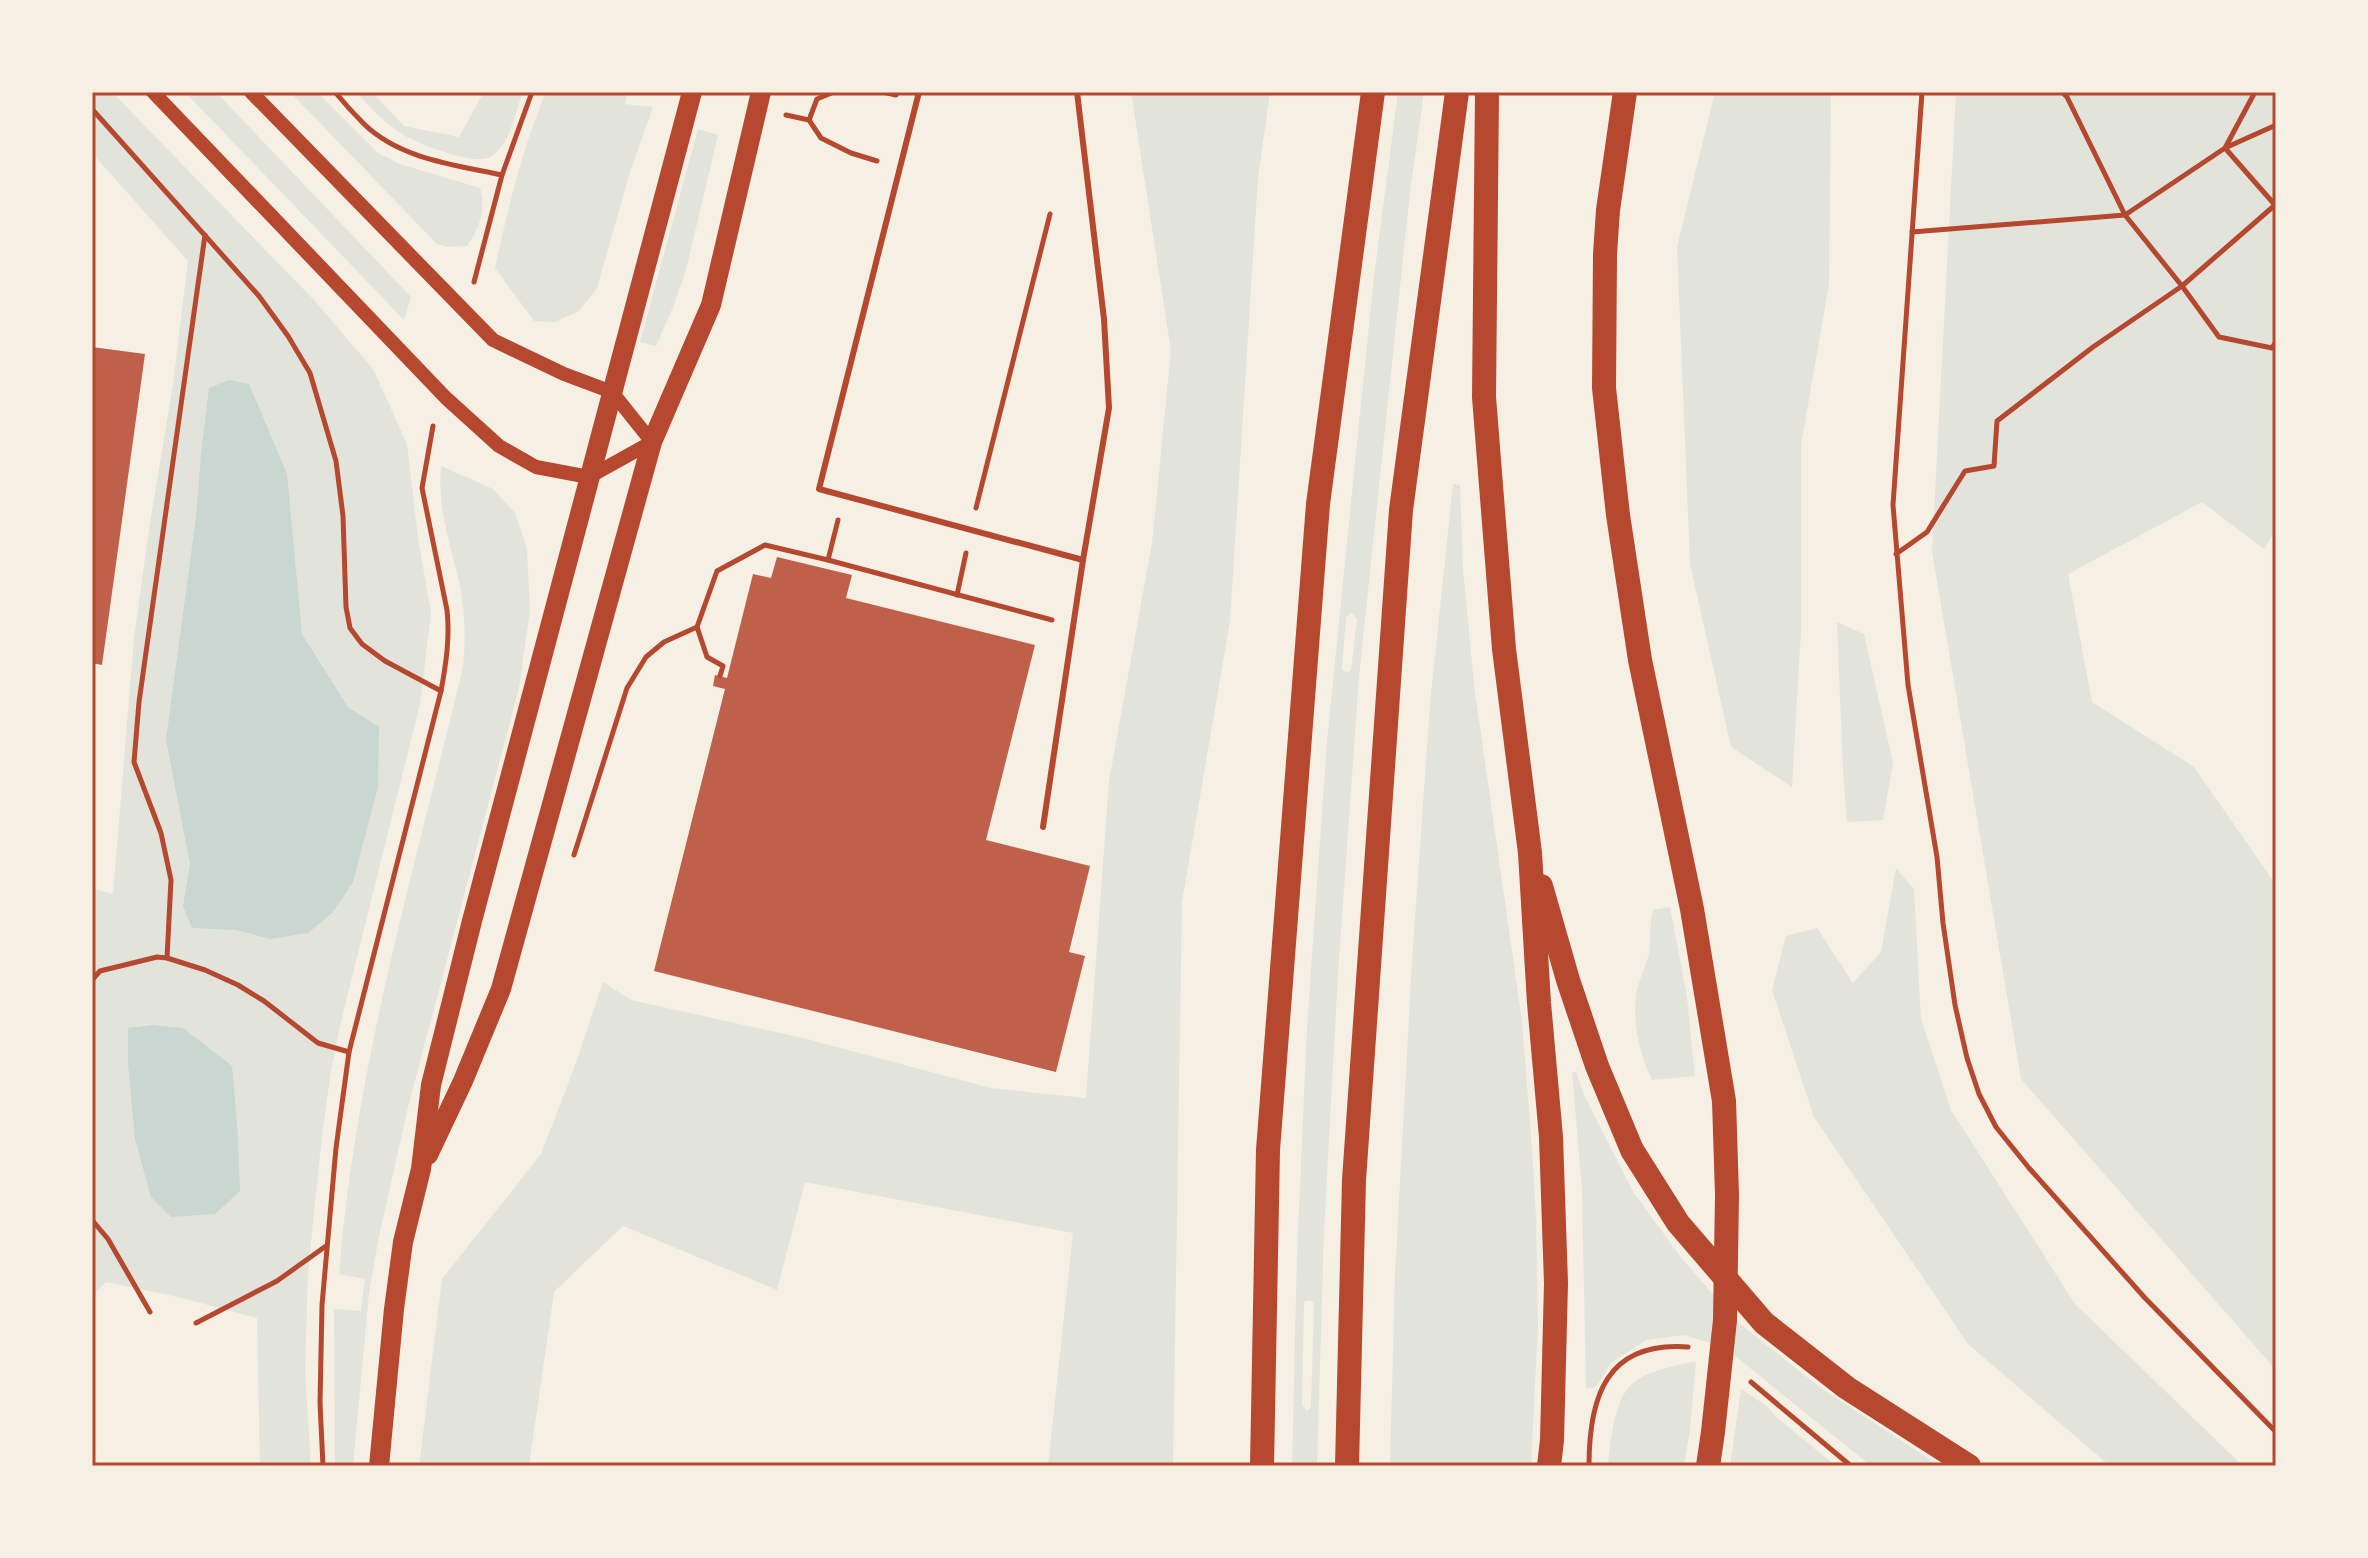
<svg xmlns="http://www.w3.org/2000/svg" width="2368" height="1558" font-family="Spectral,serif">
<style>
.green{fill:#e2e4dc;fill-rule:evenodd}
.water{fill:#c9d6d2}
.building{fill:#bf614a}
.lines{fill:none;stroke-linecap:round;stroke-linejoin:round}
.path{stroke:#b5482f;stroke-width:5}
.service{stroke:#b5482f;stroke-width:6}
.tertiary{stroke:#b5482f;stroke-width:14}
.primary{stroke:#b5482f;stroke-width:20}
.motorway{stroke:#b5482f;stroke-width:24}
.neatline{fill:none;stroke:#b5482f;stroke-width:3}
</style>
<rect width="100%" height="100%" fill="#f6efe4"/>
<g class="green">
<path d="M92 92H112L314 300 373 369 407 444 418 538 431 613 420 704 342 1017 331 1071 322 1135 308 1272 305 1371 311 1466H260L257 1318 178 1297 106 1282 92 1297V888L113 894 134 638 149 529 173 384 188 261 92 153Z"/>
<path d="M185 92H216L411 297 404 320Z"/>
<path d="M290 92H317L378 153 400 164 480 188C486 210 480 228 467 246L448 247 437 244Z"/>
<path d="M356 92H372L404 126 459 137 484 92H523C515 112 510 146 490 157 475 166 422 145 407 137 387 126 371 108 356 92Z"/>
<path d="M546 92H627L625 104 653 107 630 172 597 288 579 311 555 322 534 321 495 268C508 208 522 149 546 92Z"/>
<path d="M1131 92H1270L1258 178 1230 621 1182 902 1173 1466H1048L1073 1233 805 1182 777 1290 623 1226 554 1292 529 1466H419L442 1279 541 1154 576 1063 603 982 631 1000 803 1038 991 1088 1086 1098 1109 781 1152 543 1171 351Z"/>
<path d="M1398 92H1424L1410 192 1359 677 1338 974 1324 1231 1317 1466H1292L1297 1254 1307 1027 1327 741 1373 285ZM1352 613 1357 619 1351 670 1347 673 1342 669 1346 617ZM1310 1300 1314 1304 1311 1407 1307 1411 1302 1404 1304 1302Z"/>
<path d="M1715 92H1831L1829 284 1801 445V630L1792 787 1731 747 1690 564 1677 247Z"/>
<path d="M1956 92H2276V529L2264 549 2202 502 2068 574 2092 702 2194 767 2276 885V1370L2021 1079 1932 551Z"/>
<path d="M698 129 718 135 686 270 673 307 656 346 640 342Z"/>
<path d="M441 466 493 489 515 513 527 548 530 610 519 688 408 1107 378 1241 369 1293 353 1466H335L334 1309 361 1311 365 1279 339 1274C355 1067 415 868 463 667 466 638 465 611 459 581 450 543 437 506 441 466Z"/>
<path d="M1453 484 1460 485 1463 568 1474 685 1522 1021 1532 1148 1536 1215 1538 1326 1531 1466H1390L1395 1274 1412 961 1430 704Z"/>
<path d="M1837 622 1864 634 1893 763 1883 820 1847 822 1843 772Z"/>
<path d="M1896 868 1914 889 1921 1019 1951 1110 2075 1304 2243 1466H2110L1968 1344 1814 1117 1772 990 1786 936 1817 928 1853 983 1881 952Z"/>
<path d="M1670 907 1687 997 1695 1076 1652 1080C1639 1053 1633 1025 1636 995 1638 981 1646 967 1649 953 1651 938 1649 924 1653 910Z"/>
<path d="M1572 1072H1576L1585 1097 1634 1193 1680 1256 1734 1319 1821 1388 1940 1466H1871L1724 1347 1684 1335 1646 1340 1611 1363 1596 1387 1586 1388 1582 1191Z"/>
<path d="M1696 1361 1690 1430 1684 1466H1608C1610 1444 1614 1402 1630 1386 1645 1370 1676 1366 1696 1361Z"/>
<path d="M1741 1389 1767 1406 1775 1416 1836 1466H1730Z"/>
</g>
<g class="water">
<path d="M229 380 249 384 287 474 302 634 348 707 379 727 378 787 353 882 333 912 308 933 270 939 236 930 192 928 183 906 190 864 166 740 196 517 201 454 209 388Z"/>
<path d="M152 1025 183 1028 232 1066 238 1135 240 1191 215 1214 171 1217 151 1197 135 1139 128 1064V1028Z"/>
</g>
<g class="building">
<path d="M92 347 145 354 102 665 92 663Z"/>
<path d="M777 557 852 575 846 598 1035 645 986 840 1090 866 1069 952 1085 956 1056 1072 654 971 725 689 713 686 715 675 727 678 753 574 771 578Z"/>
</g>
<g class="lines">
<g class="path">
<path d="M335 92C344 103 354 114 364 124 400 159 455 165 502 175"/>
<path d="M883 92 896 95"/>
<path d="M1922 92 1893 505 1908 685 1937 857 1943 923 1955 1005 1967 1058 1979 1094 1996 1127 2029 1168 2145 1298 2276 1432"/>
<path d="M2062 92 2067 97 2125 215 2182 286 2219 337 2272 348 2276 342"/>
<path d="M92 109 259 296 288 336 310 373 336 461 343 516 346 607 350 628 362 644 385 661 441 691"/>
<path d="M786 115 809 120 821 138 851 153 877 161"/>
<path d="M809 120 817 99 834 92"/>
<path d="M2275 205 2225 148 2276 125"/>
<path d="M1912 232 2125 215 2225 148 2255 92"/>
<path d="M474 282 502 175 532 92"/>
<path d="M976 508 1050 214"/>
<path d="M838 520 828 560 1052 620"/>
<path d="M1896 554 1927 532 1965 471 1994 466 1997 421 2093 347 2182 286 2275 205 2276 201"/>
<path d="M957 595 966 553"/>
<path d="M720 676 723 666 707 657 697 627 717 571 765 545 828 560"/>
<path d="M574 855 627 688 646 657 664 642 697 627"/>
<path d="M167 958 171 880 161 833 134 762 139 702 205 235"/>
<path d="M92 980 100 971 157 957 167 958 205 970 238 985 264 1001 318 1043 349 1052"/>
<path d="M92 1220 108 1239 150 1312"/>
<path d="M196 1323 277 1281 326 1246"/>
<path d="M1751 1382 1851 1466"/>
<path d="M323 1466 320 1403 322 1305 336 1148 349 1052 441 691C446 664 450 638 447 610L422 488 433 426"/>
<path d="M1589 1466C1589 1397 1606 1341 1688 1347"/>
</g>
<g class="service">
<path d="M919 92 819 489 1083 560"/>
<path d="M1043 827 1083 560 1109 408 1104 319 1077 92"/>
</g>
<path class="tertiary" d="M153 92 446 398 499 446 536 467 589 477 652 442 612 392 564 374 493 340 251 92"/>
<g class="primary">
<path d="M428 1155 463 1081 501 989 652 442 711 305 761 92"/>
<path d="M379 1466 394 1309 403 1242 421 1169 431 1085 472 921 692 92"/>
</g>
<g class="motorway">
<path d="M1487 92 1484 397 1504 649 1530 853 1539 1003 1551 1137 1556 1283 1552 1440 1549 1466"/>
<path d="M1625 92 1608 210 1605 254 1604 388 1618 515 1640 660 1692 909 1724 1101 1727 1195 1725 1320 1713 1432 1708 1466"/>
<path d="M1541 886 1568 980 1597 1066 1632 1150 1678 1223 1764 1323 1847 1388 1969 1466"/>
<path d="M1262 1466 1268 1150 1318 504 1373 92"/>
<path d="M1347 1466 1354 1180 1401 510 1457 92"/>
</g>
</g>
<rect width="2368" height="1558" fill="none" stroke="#f6efe4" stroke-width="188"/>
<rect x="94" y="94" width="2180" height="1370" class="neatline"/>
</svg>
